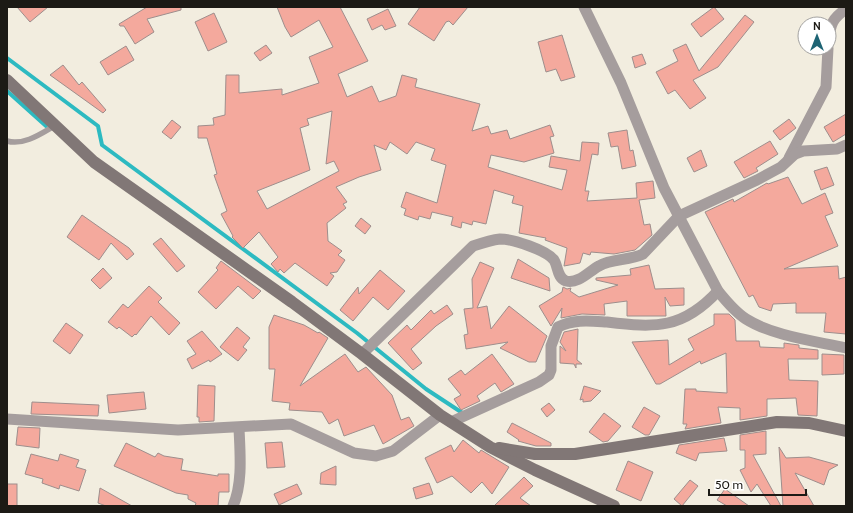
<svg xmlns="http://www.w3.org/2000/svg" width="853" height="513" font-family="Cabin,sans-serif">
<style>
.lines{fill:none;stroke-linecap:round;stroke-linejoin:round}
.stream{stroke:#2dbac1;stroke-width:4}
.building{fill:#f4a99d;stroke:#9e8e8c;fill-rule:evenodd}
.lane{stroke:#a59d9d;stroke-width:5.5}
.street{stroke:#a59d9d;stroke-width:11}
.secondary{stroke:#817776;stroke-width:12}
</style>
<rect width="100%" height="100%" fill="#f2eddf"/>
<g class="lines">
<g class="stream">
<path d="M7 58 98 126 102 145 357 333 426 389 464 414"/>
<path d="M7 91 46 126"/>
</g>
</g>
<g class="building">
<path d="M17 7H48L30 22Z"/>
<path d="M147 7H181V10L147 19 154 32 135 44 124 26H120L119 24Z"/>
<path d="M277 7H340L368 61 338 74 347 97 372 86 379 102 396 96 402 75 417 79 415 87 480 104 472 131 488 126 491 134 507 130 510 139 550 125 554 136 550 137 554 153 524 162 491 155 488 167 562 190 567 170 549 167 551 156 580 161 582 142 599 143 598 155 592 154 585 191H589L587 201 637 198 636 183 653 181 655 198 639 200 644 225 650 224 652 235 635 250 614 254 591 252 590 255 583 253 580 263 564 266 567 248 545 240 546 238 519 233 523 206 512 203 514 196 494 190 486 224 473 221 472 225 462 222 461 228 451 225 453 217 432 212 430 219 419 216 418 220 404 215 406 209 401 207 406 192 437 203 446 165 431 160 435 149 416 142 407 154 390 142 386 150 374 145 381 170 359 177 336 187 347 202 343 204 346 208 327 223 328 241 342 251 338 255 345 260 337 272 330 273 334 276 327 286 295 263 284 273 280 269 278 272 271 264 278 257 259 232 243 248 232 237 233 236 221 214 227 211 214 175 217 174 207 138H198V126L214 125 213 118 225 115 226 75H239V93L282 89V95L319 83 309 57 333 47 319 20 291 37 285 27ZM332 111 326 164 334 161 339 171 267 209 257 191 310 170 300 128 309 125 307 119Z"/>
<path d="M420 7H468L453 25 449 21 446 22 434 41 408 24Z"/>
<path d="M714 7 724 19 701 37 691 24Z"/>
<path d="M388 9 396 26 385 30 382 25 372 30 367 19Z"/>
<path d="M214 13 227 42 208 51 195 22Z"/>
<path d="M745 15 754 22 718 67 693 80 706 98 690 109 675 90 668 94 656 72 678 61 673 50 686 44 699 71Z"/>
<path d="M562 35 575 77 561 81 556 69 546 72 538 42Z"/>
<path d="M266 45 272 53 260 61 254 53Z"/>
<path d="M126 46 134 60 108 75 100 62Z"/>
<path d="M642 54 646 64 635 68 632 57Z"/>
<path d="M63 65 79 85 82 82 106 110 103 113 50 75Z"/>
<path d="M846 114V134L833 142 824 127Z"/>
<path d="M789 119 796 128 780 140 773 131Z"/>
<path d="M172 120 181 127 171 139 162 132Z"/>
<path d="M627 130 630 151 633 150 636 166 622 169 618 146 611 147 608 133Z"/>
<path d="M770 141 778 154 756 168 758 171 744 178 734 162Z"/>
<path d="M701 150 707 166 694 172 687 158Z"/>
<path d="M827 167 834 185 821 190 814 171Z"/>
<path d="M788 177 802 204 825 193 833 213 825 216 838 246 784 269 838 266 839 279 846 277V334L824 332 826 313H796V303L773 304 771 311 759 307 753 295 749 297 705 212 733 199 734 202 767 183 768 184Z"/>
<path d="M82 215 129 248 134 254 127 260 111 243 99 260 67 237Z"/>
<path d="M361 218 371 226 365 234 355 226Z"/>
<path d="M161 238 185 266 177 272 153 244Z"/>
<path d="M518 259 549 278 550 291 511 278Z"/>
<path d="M221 261 261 291 253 299 238 286 216 309 198 292 218 270 216 268Z"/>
<path d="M480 262 494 268 477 308 487 306 491 329 509 306 547 336 536 362H529L500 348 508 342 466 349 464 335 468 334 464 309 473 308 472 279Z"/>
<path d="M649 265 655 289 684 288V305L670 306 665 297 666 316H627V301L604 304 605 315 582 314 561 318 562 308 551 326 539 306 562 292 563 287 567 289 571 288 570 291 579 297 618 285 596 280V278L631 275 630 269Z"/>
<path d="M103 268 112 278 100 289 91 280Z"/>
<path d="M380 270 405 291 388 310 373 297 353 321 340 310 358 287 359 294Z"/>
<path d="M149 286 162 298 158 302 180 323 169 335 151 316 136 335 135 334 132 337 119 327 117 329 108 322 123 304 128 308Z"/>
<path d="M447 305 453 314 436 326 411 349 422 363 413 370 388 343 407 325 411 330 431 310 434 314Z"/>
<path d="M714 314H729L735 320 736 341H759L760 347 784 348V343L791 344 799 345V348L818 350V359H788L789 380 818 381 817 416 798 415 796 398 767 399V416L740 420V408L718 407 721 423 685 429 687 424H683L685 389H696V391L727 393 726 353 701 364 700 361 660 384H656L632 342 668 340 669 365 694 350 688 339 714 325Z"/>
<path d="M274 315 304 325 318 333 319 332 328 338 300 386 345 354 358 372 366 367 392 395 401 420 409 417 414 426 383 444 374 425 344 436 338 419 329 424 322 412 289 410 290 403 272 401 275 369H269V327Z"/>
<path d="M66 323 83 335 70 354 53 341Z"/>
<path d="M237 327 250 338 243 347 247 350 238 361 220 347Z"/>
<path d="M578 329 577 360 582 364H576V368L574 364 560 363V346L566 351 560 342 564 332Z"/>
<path d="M202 331 222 354 210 362 209 360 192 369 187 359 196 354 187 341Z"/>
<path d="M492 354 514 384 501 392 495 383 477 396 480 401 461 410 454 399 461 395 448 379 461 370 465 375Z"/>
<path d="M822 354 844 355V374L822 375Z"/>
<path d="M198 385 215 386 214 421 199 422V417H197Z"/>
<path d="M584 386 601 391 591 401 583 402V399L580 400Z"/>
<path d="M144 392 146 409 109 413 107 395Z"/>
<path d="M32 402 99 405 98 416 31 414Z"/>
<path d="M549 403 555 410 547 417 541 409Z"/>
<path d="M644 407 660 416 649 435H645L632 427Z"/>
<path d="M604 413 621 426 608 441 603 442 589 432Z"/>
<path d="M512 423 551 443V446H536L518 441 519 440 507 432Z"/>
<path d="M18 427 40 428 39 448 16 445Z"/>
<path d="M766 431V454L753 455 781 506H771L757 484 751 492 740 470 745 468V450H740V435Z"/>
<path d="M724 438 727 451 699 453 696 461 676 453 679 445Z"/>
<path d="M463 440 479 453 481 450 509 467 492 494 482 482 471 493 452 476 437 483 425 458 451 445 454 452Z"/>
<path d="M282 442 285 467 267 468 265 443Z"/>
<path d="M126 443 155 457 158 453 164 456 183 459 181 470 218 476V474H229V492H219L218 506H195L196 503 188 499V495L176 493 114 466Z"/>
<path d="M779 447 786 458 809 457 838 465 829 470 824 485 795 473 814 506H783Z"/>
<path d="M31 454 58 461 60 454 79 460 76 467 86 470 79 491 60 485 59 489 42 483 43 479 25 474Z"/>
<path d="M628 461 653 472 641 501 616 490Z"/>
<path d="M336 466V485L320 484 321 473Z"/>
<path d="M524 477 533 486 520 498 531 506H494Z"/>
<path d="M690 480 698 486 682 506 674 499Z"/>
<path d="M429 483 433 494 416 499 413 488Z"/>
<rect x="7" y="484" width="10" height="22"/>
<path d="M297 484 302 494 279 505 274 494Z"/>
<path d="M100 488 132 506H106L98 503Z"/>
<path d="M725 489 749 506H727L717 500Z"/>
</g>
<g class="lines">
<path class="lane" d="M7 141C24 146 42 133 56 125"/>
<g class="street">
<path d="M584 7 621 83 664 188 718 291C726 301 735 312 746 319 773 336 815 341 846 348"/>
<path d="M829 40C830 24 833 18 846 9"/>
<path d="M789 158 826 87 828 48"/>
<path d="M362 354 473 246C482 243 491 240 500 239 513 239 546 250 554 260 558 266 557 278 566 281 579 284 589 271 599 266 612 258 629 261 643 254L679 216 757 180 781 167 795 154 803 151 837 149 846 145"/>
<path d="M7 419 178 430 291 424 354 453 376 456 393 451 440 415"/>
<path d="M451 422 539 382 549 375 551 370V346L558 327C574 319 590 321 607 322 656 328 683 329 718 291"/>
<path d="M233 506C243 483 240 453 239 428"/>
</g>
<g class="secondary">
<path d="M7 80 94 162 292 302 362 354 440 415 490 447 535 470 614 506"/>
<path d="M499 448 535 454H575L777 422 809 423 846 431"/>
</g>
</g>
<rect width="853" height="513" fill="none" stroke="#1c1a15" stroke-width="16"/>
<g transform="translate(817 36)"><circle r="19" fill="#ffffff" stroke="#a4a3a1"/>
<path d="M0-3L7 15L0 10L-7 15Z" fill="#1e6474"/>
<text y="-6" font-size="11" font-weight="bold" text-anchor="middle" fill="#1c1a15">N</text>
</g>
<path d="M709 489v6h97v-6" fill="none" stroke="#1c1a15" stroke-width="2"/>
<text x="715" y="489" font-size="12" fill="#1c1a15" stroke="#ffffff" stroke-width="3" paint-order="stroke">50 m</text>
</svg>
